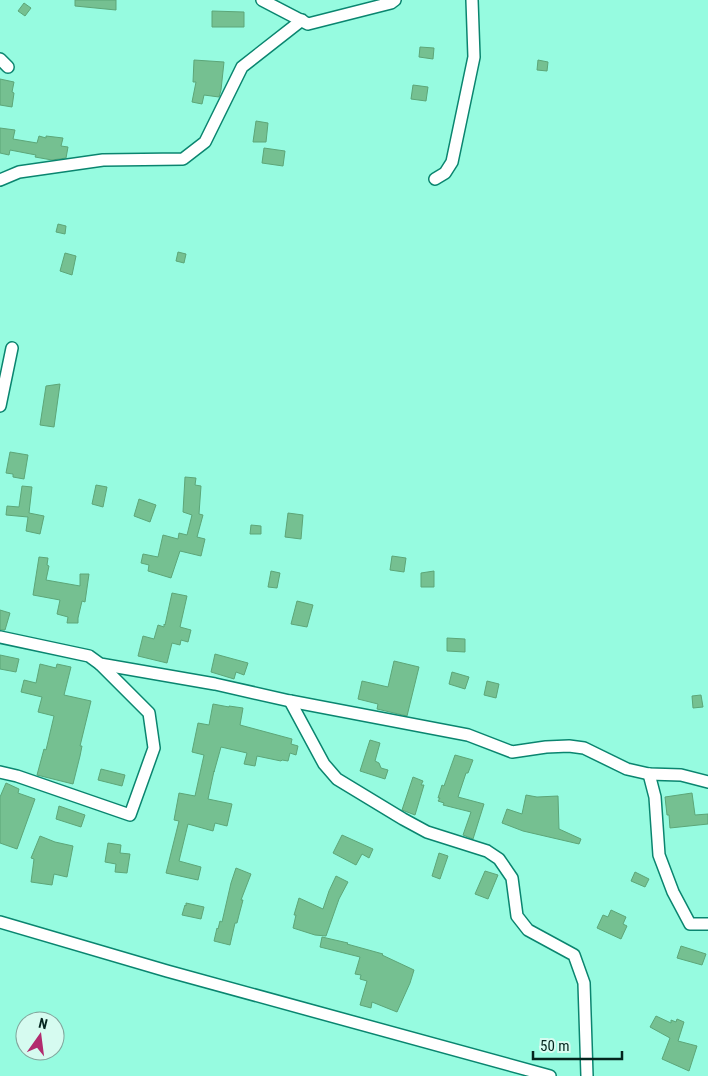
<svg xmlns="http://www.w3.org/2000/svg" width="708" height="1076" font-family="'Roboto Condensed',sans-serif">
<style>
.building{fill:#75c091;stroke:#5ca678}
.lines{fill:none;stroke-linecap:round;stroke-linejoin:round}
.minor-casing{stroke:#0a856f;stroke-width:14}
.minor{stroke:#fff;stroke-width:11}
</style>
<rect width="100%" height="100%" fill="#96fbe0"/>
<g class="building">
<path d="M75 0H116V10L75 6Z"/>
<path d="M24 3 31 8 25 16 18 11Z"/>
<path d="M212 11 244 12V27H212Z"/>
<path d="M420 47 434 48 433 59 419 57Z"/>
<path d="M194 60 224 62 221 90 219 97 204 95 202 104 192 102 196 82H193Z"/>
<path d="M538 60 548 62 547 71 537 70Z"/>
<path d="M0 79 14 82 12 92 14 93 12 107 0 105Z"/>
<path d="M413 85 428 87 426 101 411 99Z"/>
<path d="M256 121 268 123 266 142H253Z"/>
<path d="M0 128 15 130 13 139 37 143 39 136 46 138V136L63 138 61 146 68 147 66 158 52 160 35 157 36 155 10 150 9 155 0 153Z"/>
<path d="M264 148 285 151 283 166 262 163Z"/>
<path d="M58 224 66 226 65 234 56 232Z"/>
<path d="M178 252 186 254 184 263 176 261Z"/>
<path d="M65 253 76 256 72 275 60 271Z"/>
<path d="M60 384 54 427 40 425 46 386Z"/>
<path d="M10 452 28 455 24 479 13 477V474L6 473Z"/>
<path d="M185 477 196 478 195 485 201 486 199 514 203 515 197 537 205 539 201 556 180 551 171 578 148 571 149 565 141 563 143 554 158 557 163 535 178 539 179 533 187 535 192 515 183 512Z"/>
<path d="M96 485 107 487 103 507 92 504Z"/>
<path d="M22 486 32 487 29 513 44 516 40 534 26 531 28 517 6 515 7 506 19 507Z"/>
<path d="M139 499 156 505 150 522 134 516Z"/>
<path d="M288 513 303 515 301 539 285 537Z"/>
<path d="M251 525 261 526V534H250Z"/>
<path d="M392 556 406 558 404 572 390 570Z"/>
<path d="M39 557 48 558 47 565 49 566 46 580 80 586V574H89L85 602 82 601 78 618V623H67L68 617 57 614 60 600 33 595Z"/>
<path d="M271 571 280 573 277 588 268 587Z"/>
<path d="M434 571V587H421V573Z"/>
<path d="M172 593 187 596 180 627 191 630 188 642 181 640 180 645 172 643 167 663 138 656 143 636 154 639 158 625 164 627V624L165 625Z"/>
<path d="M297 601 313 605 307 627 291 624Z"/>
<path d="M0 610 10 613 5 630H0Z"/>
<path d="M447 638 465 639V652L447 651Z"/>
<path d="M215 654 248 663 244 675 236 672 234 679 211 672Z"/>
<path d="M0 655 19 659 16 672 0 669Z"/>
<path d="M394 661 419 667 407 716 377 709 378 704 358 699 362 681 388 687Z"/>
<path d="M40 664 56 668 57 664 71 667 64 695 91 701 80 746H82L80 756 73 784 37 775 44 749 46 750 54 716 38 712 42 697 21 692 24 680 36 683Z"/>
<path d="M452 672 469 677 465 689 449 684Z"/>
<path d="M487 681 499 684 496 698 484 695Z"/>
<path d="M701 695 703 707 693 708 692 696Z"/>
<path d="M213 704 229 707V706L243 708 240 725 292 739 291 744 298 746 296 755 290 753 288 761 282 760 281 761 257 756 255 766 244 764 247 753 221 747 214 772V771L208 799 232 804 227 826 215 823 213 831 188 824 179 861 201 867 198 880 166 873 179 821 174 820 179 793 195 796 204 755 192 752 198 723 209 725Z"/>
<path d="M370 740 380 743 375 761 379 763 381 768 388 770 385 779 360 771Z"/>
<path d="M455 755 473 760 468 773H466L458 797 484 804 473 839 463 835 471 812 443 805 444 803 438 801 440 798H438L442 785 444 786Z"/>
<path d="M101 769 125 775 122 786 98 780Z"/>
<path d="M413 777 423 781 421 785H424L415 815 402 810Z"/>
<path d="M6 783 19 789 18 793 35 799 17 849 0 843V797Z"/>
<path d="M692 793 695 815 708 814V824L670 828 669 815H667L665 797Z"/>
<path d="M526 795 537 797 558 796 559 829 581 839 579 844 523 831 502 823 507 809 522 814Z"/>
<path d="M59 806 85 815 81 827 56 819Z"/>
<path d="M342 835 373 849 369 858 362 854 356 865 333 853Z"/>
<path d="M40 836 55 842 73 846 67 877 54 874 52 885 31 882 34 859 31 858Z"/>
<path d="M108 843 121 845 120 853 130 854 127 873 115 872 116 864 105 862Z"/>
<path d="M439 853 448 856 440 879 432 876Z"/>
<path d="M236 868 251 874 241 900H243L239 915 237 923H235L230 945 214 941 217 928 218 929 220 921 222 922 231 883Z"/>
<path d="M485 871 498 875 488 899 475 894Z"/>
<path d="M635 872 649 879 645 887 631 881Z"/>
<path d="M336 876 348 882 339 899 326 936 315 935 293 928 296 915H294L299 898 323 909 329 891Z"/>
<path d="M186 903 204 907 201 919 182 915 185 905 186 906Z"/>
<path d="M611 910 626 917 623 924 627 926 621 939 597 928 603 915 608 917Z"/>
<path d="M322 937 348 943 347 944 383 954 382 955 414 970 410 983 397 1012 372 1002 371 1008 360 1005 367 981 360 979 361 975 355 974 360 957 320 947Z"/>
<path d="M681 946 706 954 702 965 677 958Z"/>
<path d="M656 1016 671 1023V1020L676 1022 677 1019 684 1022 678 1041 697 1046 689 1071 662 1059 670 1038 650 1027Z"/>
</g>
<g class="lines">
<g class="minor-casing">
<g id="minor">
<path d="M262 0 308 24 391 3 395 0"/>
<path d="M0 59 8 67"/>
<path d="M435 179 445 173 452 162 474 57 472 0"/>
<path d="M0 180 19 172 103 160 183 159 205 142 242 67 302 20"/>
<path d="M0 406 12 348"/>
<path d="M0 637 89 656 100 664 215 684 290 701 468 735 512 752 546 747 569 746 584 748 627 769 649 774 681 775 708 782"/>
<path d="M290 701 324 764 337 779 403 819 427 832 487 851 499 859 512 878 517 916 528 930 574 955 584 983 587 1076"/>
<path d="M0 772 17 776 130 815 154 748 149 713 100 664"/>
<path d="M649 774 655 797 659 855 673 892 690 924H708"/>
<path d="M0 922 167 971 550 1076"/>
</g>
</g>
<use href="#minor" class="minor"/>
</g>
<g transform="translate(40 1036) rotate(14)"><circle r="24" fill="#d6fbf0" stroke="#82a59c"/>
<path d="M0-4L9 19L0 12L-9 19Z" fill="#b22b6e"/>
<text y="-8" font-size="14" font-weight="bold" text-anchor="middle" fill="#04251e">N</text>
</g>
<path d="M533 1051v8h89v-8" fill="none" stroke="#04251e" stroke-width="2.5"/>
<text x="540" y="1051" font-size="15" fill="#04251e" stroke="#d6fbf0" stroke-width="4" paint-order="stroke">50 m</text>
</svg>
